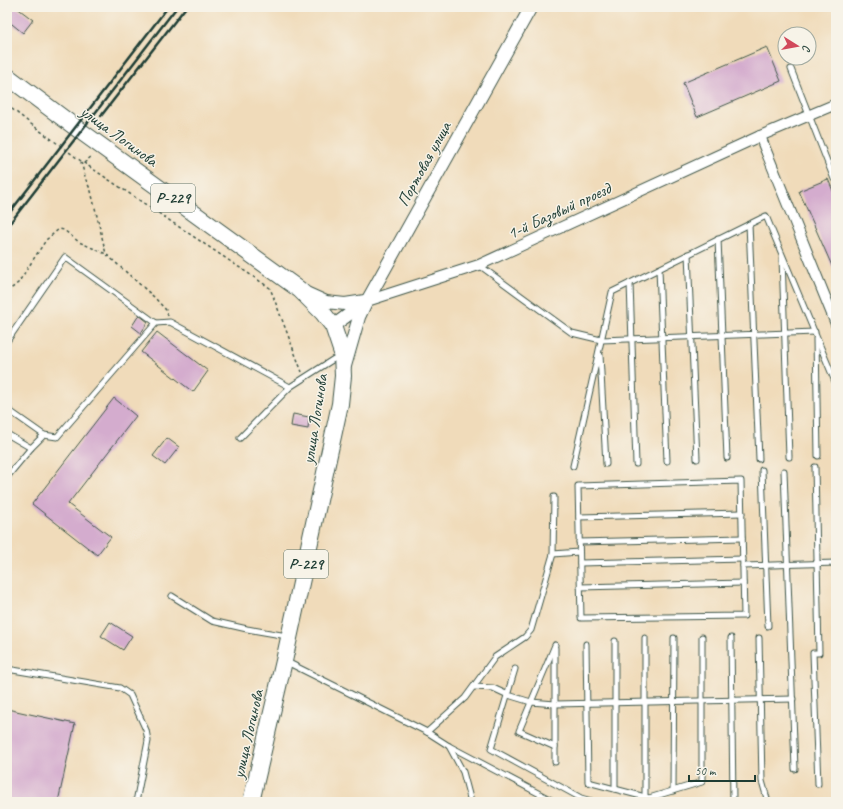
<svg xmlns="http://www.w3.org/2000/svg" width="843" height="809" font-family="Caveat,sans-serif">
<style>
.building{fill:#d4acce}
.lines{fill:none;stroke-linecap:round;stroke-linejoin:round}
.service-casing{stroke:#3e5548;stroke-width:7}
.minor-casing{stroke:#3e5548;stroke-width:12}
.tertiary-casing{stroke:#3e5548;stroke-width:14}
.primary-casing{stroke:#3e5548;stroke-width:18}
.path{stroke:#3e5548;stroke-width:1.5;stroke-dasharray:3 3;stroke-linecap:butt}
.service{stroke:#fff;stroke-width:5}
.minor{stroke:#fff;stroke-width:10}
.tertiary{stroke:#fff;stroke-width:12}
.primary{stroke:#fff;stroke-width:16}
.rail{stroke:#1f3d34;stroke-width:2.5}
.labels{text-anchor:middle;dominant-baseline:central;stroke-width:3;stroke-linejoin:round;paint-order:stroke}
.shield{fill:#f7f3e8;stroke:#60746a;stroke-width:1}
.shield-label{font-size:16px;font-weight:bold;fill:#1f3d34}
.street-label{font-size:17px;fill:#1f3d34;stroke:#f7f3e8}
</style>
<rect width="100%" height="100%" fill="#f7f3e8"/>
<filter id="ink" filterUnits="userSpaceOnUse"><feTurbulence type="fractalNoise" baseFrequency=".025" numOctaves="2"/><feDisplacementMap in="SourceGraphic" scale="8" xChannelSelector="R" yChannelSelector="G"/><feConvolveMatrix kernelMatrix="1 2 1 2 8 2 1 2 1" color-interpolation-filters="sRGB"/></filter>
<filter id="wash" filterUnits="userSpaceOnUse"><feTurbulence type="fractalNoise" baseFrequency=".012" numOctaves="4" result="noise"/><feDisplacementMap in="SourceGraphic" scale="16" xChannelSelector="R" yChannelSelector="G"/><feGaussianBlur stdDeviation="0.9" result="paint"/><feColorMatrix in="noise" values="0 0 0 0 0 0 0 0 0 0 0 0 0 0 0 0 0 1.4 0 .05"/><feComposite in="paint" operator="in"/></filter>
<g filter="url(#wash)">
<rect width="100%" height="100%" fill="#f0dbba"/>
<g id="blocks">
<g class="building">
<path d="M7 7H16L33 20 23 33 7 20Z"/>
<path d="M767 47 781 81 697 117 683 83Z"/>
<path d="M828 179 836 198V232L833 233 836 240V275L799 191Z"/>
<path d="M139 315 148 322 141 333 132 326Z"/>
<path d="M157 332 208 371 193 392 141 352Z"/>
<path d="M114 398 136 416 68 504 111 537 97 555 32 504Z"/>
<path d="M293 414 309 417 308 429 291 426Z"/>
<path d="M167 438 179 447 165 465 153 456Z"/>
<path d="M110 622 132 636 123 650 101 636Z"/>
<path d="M7 709 75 724 58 802H7Z"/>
</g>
</g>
</g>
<g filter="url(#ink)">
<use href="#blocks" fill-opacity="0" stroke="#3e5548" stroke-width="1"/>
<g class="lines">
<g class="service-casing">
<g id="service">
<path d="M791 69 834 179"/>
<path d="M749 224 759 459"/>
<path d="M718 239 727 458"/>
<path d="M688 254 697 459"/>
<path d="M782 258 789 457"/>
<path d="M479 265 572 333 601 340 815 332"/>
<path d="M659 269 667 461"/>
<path d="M630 283 636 464"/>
<path d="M816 339 818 456"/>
<path d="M7 341 65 257 156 323 170 322 290 387 240 438"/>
<path d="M600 355 606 464"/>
<path d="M290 387 340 355"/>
<path d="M7 409 44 435 31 448 7 434"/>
<path d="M44 435 57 437 156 323"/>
<path d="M573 466 612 292 766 216 836 384"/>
<path d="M815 467 819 653H813L818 784"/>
<path d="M762 470 768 626"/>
<path d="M784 471 795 769"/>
<path d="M7 477 31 448"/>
<path d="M741 481 744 616 581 618 578 486Z"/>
<path d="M579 517 742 513"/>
<path d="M579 542 742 538"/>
<path d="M553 554 579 552"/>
<path d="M580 563 743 559"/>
<path d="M743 566 836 563"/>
<path d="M580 587 743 583"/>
<path d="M172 596 212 621 247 629 287 636"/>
<path d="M731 638 733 802"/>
<path d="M759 638 762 781 768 802"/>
<path d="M586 644 588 782 649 798 702 782V637"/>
<path d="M555 645 519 731 555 747"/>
<path d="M555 648V762"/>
<path d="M287 662 427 732 449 746 555 802"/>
<path d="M7 669 120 688 130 695 146 730 148 741 136 802"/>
<path d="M515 669 491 749 581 798 595 802"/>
<path d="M474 687 493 688 508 695 531 702 555 704 793 699"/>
<path d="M427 732 465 698 495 657 525 637 531 630 553 554 554 497"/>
<path d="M449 746 463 772 471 802"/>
<path d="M615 789V641"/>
<path d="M673 791 674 638"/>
<path d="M645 797V638"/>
</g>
</g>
<g class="minor-casing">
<g id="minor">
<path d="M760 136 836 324"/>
<path d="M367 301 479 265 760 136 836 104"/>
</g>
</g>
<g class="tertiary-casing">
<g id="tertiary">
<path d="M306 293 326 302 345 304 365 301"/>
<path d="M333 326 367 301 531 7"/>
<path d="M345 366 359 317 366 302"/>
</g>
</g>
<g class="primary-casing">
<path id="primary" d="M7 76 79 130 300 290 323 313 333 326 342 353 343 376 340 404 284 661 251 802"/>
</g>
<g class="path">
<path d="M7 105 31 124 81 161 270 288 302 372"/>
<path d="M81 162 86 180 91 191 106 254"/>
<path d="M84 163 93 155"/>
<path d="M7 292 18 283 46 240 59 229 64 230 79 242 106 254 154 297 166 310 168 316"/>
</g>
<use href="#service" class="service"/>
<use href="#minor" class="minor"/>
<use href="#tertiary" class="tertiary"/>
<use href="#primary" class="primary"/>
<g class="rail">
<path d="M101 116 186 7"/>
<path d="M7 216 168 7"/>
<path d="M7 227 177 7"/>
</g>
</g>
</g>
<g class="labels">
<g class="shield">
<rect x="151" y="184" width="44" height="28" rx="3"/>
<rect x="284" y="550" width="44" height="28" rx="3"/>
</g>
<g class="shield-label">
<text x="173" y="198">Р-229</text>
<text x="306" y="564">Р-229</text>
</g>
<g class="street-label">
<text transform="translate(119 136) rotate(36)">улица Логинова</text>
<text transform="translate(424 164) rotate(-61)">Портовая улица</text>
<text transform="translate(559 211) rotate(-25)">1-й Базовый проезд</text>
<text transform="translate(315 419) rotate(-81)">улица Логинова</text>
<text transform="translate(248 734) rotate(-77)">улица Логинова</text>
</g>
</g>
<rect width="843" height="809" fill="none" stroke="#f7f3e8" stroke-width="24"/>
<g transform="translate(797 46) rotate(101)"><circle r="19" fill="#f7f3e8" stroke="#a1aaa0"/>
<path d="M0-3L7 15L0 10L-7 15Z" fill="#d1495b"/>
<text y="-6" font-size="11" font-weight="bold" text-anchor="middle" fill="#1f3d34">С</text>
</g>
<path d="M689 775v6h66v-6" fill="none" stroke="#1f3d34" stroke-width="2"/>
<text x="695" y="775" font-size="12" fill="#1f3d34" stroke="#f7f3e8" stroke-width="3" paint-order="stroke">50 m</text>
</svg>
